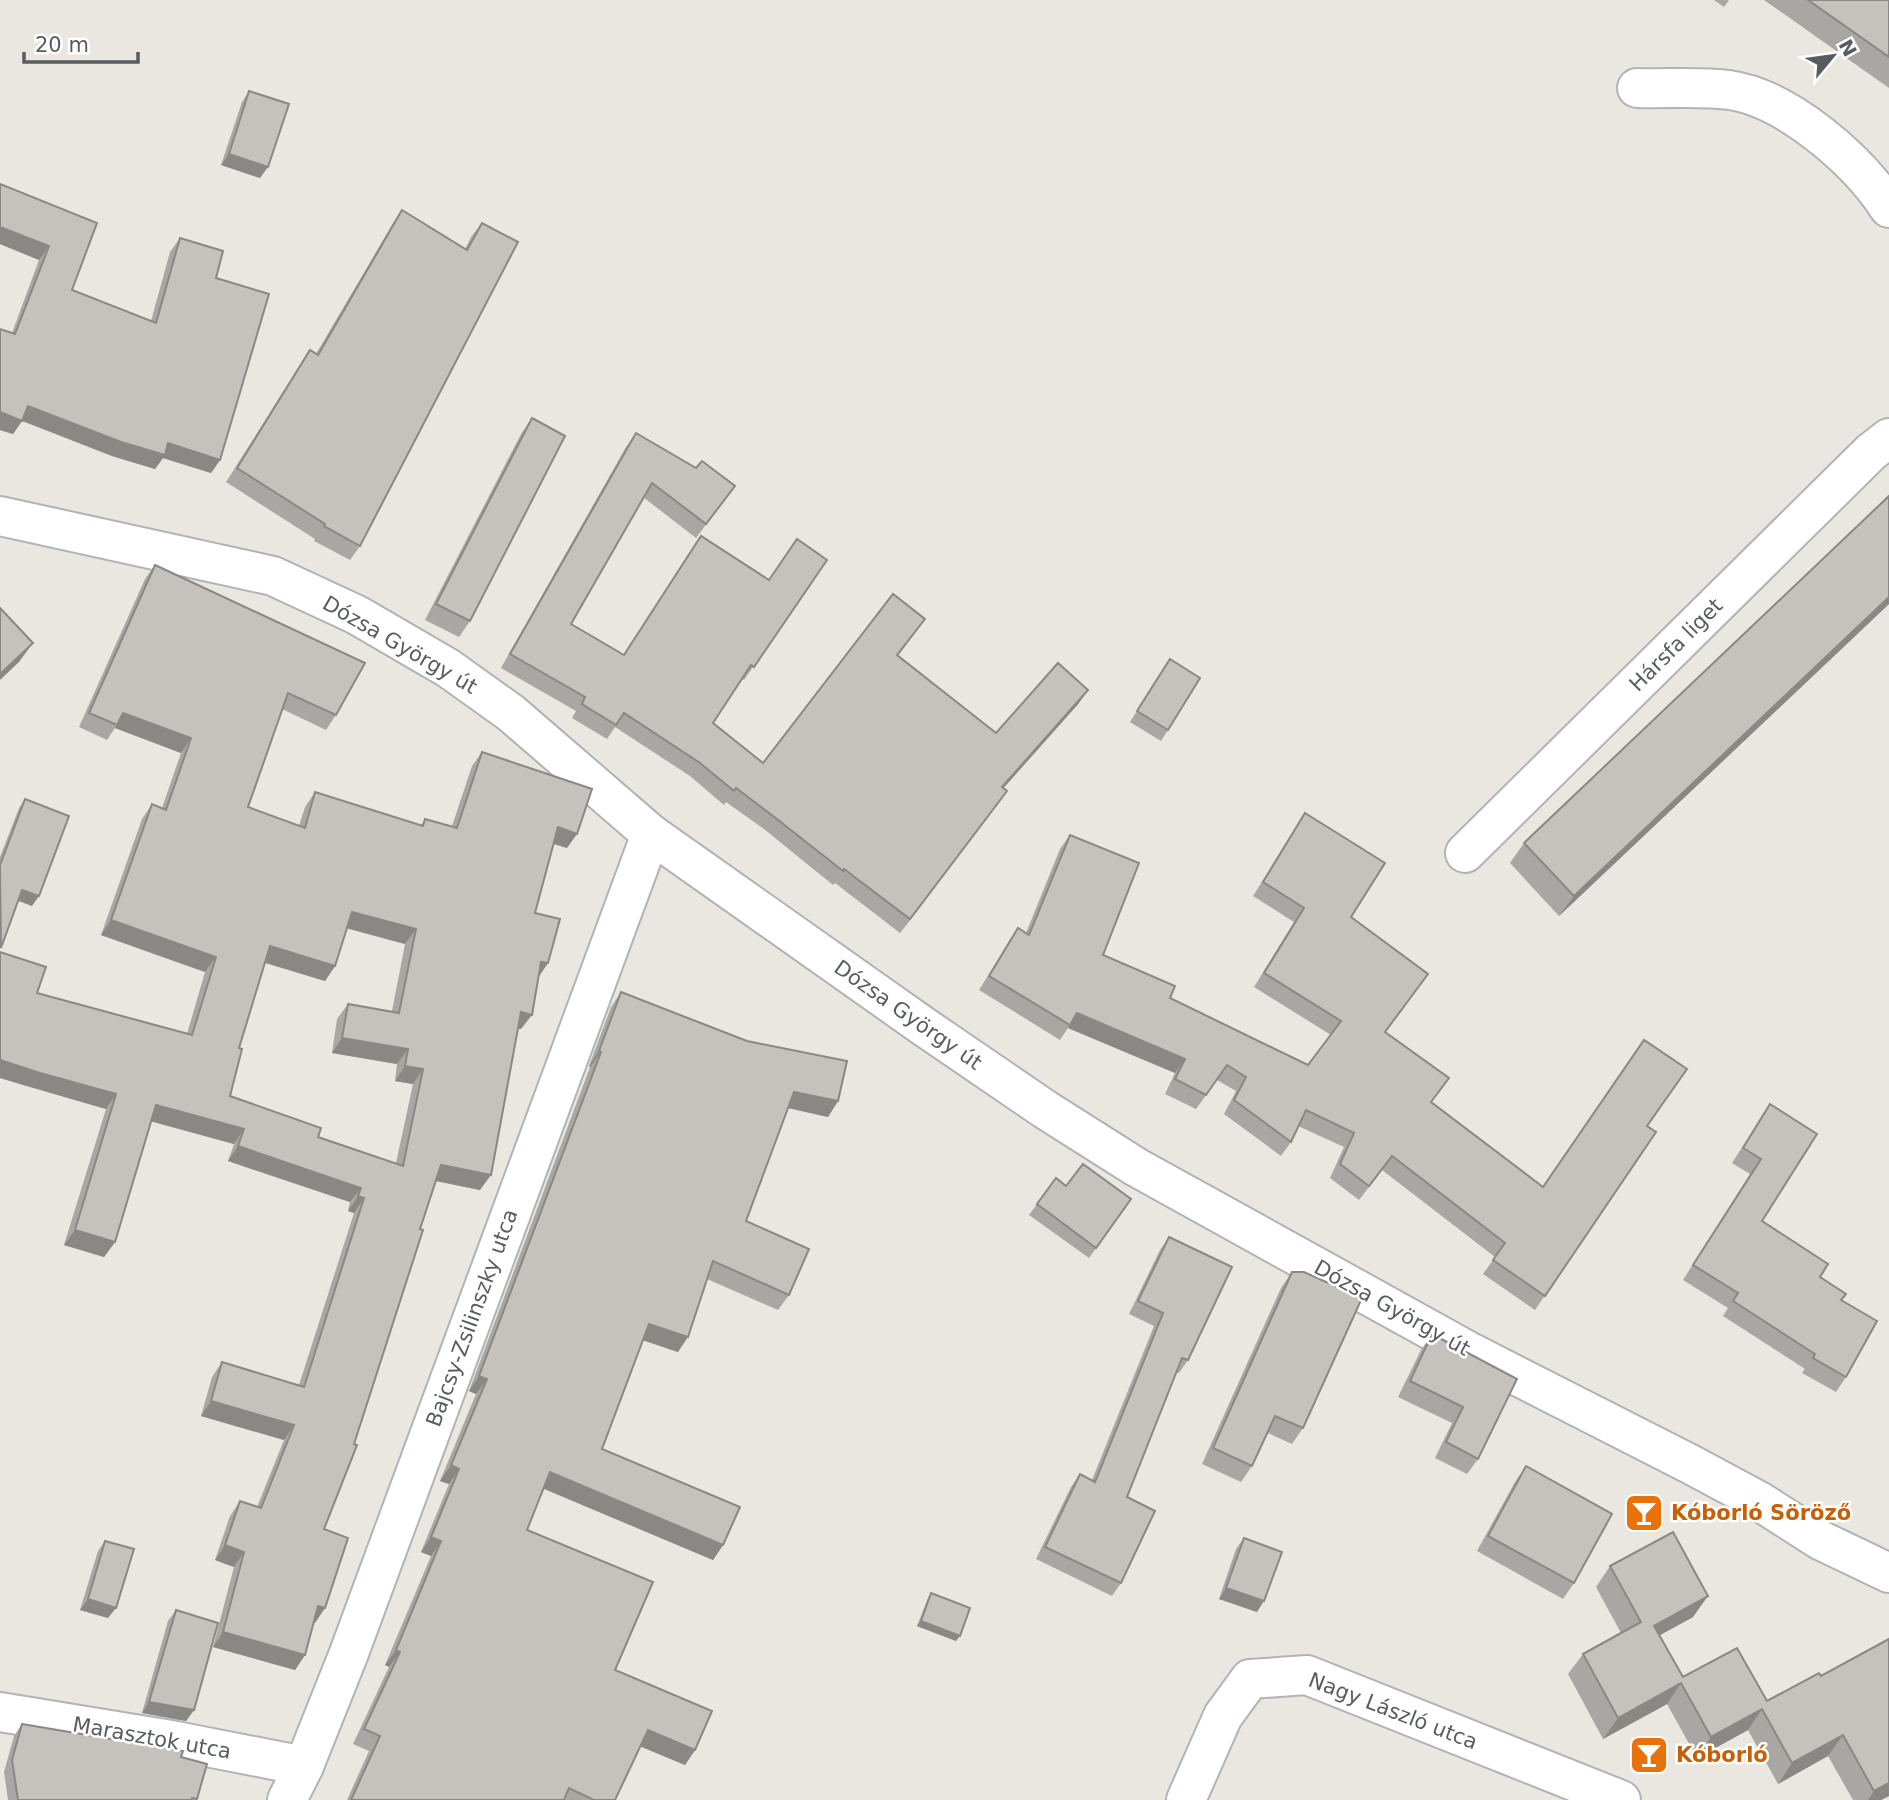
<svg xmlns="http://www.w3.org/2000/svg" width="1889" height="1800" font-family="'DejaVu Sans',sans-serif">
<style>
.lines{fill:none;stroke-linecap:round;stroke-linejoin:round}
.street-casing{stroke:#b1b3b6;stroke-width:42}
.secondary-casing{stroke:#b0b3b6;stroke-width:42}
.street{stroke:#fff;stroke-width:38}
.secondary{stroke:#fff;stroke-width:38}
.wall{fill:#a9a7a3;fill-rule:evenodd}
.shaded-wall{fill:#8a8884}
.building{fill:#c5c2bd;stroke:#8a8884;stroke-width:2;fill-rule:evenodd}
.labels{text-anchor:middle;dominant-baseline:central;stroke-width:5;stroke-linejoin:round;paint-order:stroke}
.street-label{font-size:21px;fill:#595c5f;stroke:#fff}
.food-label{font-size:21px;font-weight:bold;fill:#c56008;stroke:#fff;text-anchor:start}
</style>
<rect width="100%" height="100%" fill="#eae7e0"/>
<g class="lines">
<g class="street-casing">
<g id="street">
<path d="M1637 88C1667 89 1699 86 1729 90 1787 98 1858 160 1889 208"/>
<path d="M1465 853 1871 452 1889 438"/>
<path d="M0 1712 171 1740 304 1766"/>
<path d="M287 1800 304 1766 349 1653 651 834"/>
<path d="M1186 1800 1223 1716 1250 1679 1307 1675 1621 1800"/>
</g>
</g>
<g class="secondary-casing">
<path id="secondary" d="M0 516 273 576 357 615 448 668 511 713 651 834 923 1026 1046 1110 1136 1167 1472 1353 1690 1464 1759 1501 1820 1540 1889 1573"/>
</g>
<use href="#street" class="street"/>
<use href="#secondary" class="secondary"/>
</g>
<g class="wall">
<path d="M1714 0H1729L1724 7Z"/>
<path d="M1764 0H1889V88Z"/>
<path d="M249 91 260 178 221 165 242 102Z"/>
<path d="M402 210 465 249 471 237 482 223 360 546 350 560 314 541 315 539 226 482 310 350 316 354 392 225Z"/>
<path d="M97 223 72 290 151 321 170 252 180 238 216 278 220 460 211 473 163 458 155 469 112 456 22 421 13 434 0 430V329L12 333 39 260 0 244Z"/>
<path d="M532 418 470 621 459 637 425 620 521 434Z"/>
<path d="M636 433 696 468 735 486 696 538 643 497 571 624 623 655 701 536 769 580 827 560 744 680 742 679 713 723 763 763 915 633 898 656 996 733 1079 703 1003 788 997 805 900 933 835 883 833 885 764 829 726 802 724 805 690 776 615 727 607 739 572 718 576 711 501 668 626 447Z"/>
<path d="M1889 496V604L1559 916 1510 863 1524 843Z"/>
<path d="M155 565 336 715 326 730 282 709 248 807 299 826 305 807 315 792 421 825 425 819 452 826 472 766 482 752 567 848 553 844 535 913 538 977 521 1029H518L480 1190 436 1181 324 1529 315 1623 314 1622 305 1655 295 1670 213 1647 234 1567 215 1560 230 1516 240 1501 257 1507 284 1440 201 1416 212 1377 222 1362 299 1385 354 1213 348 1211 350 1202 228 1161 234 1144 151 1121 115 1242 104 1257 64 1245 106 1109 0 1078V952L37 993 187 1034 205 972 101 935 142 819 152 804 162 808 181 753 115 728 107 740 79 727 145 579ZM347 928 405 944 392 1011 348 1004 337 1019 332 1053 397 1064 395 1081 413 1084 396 1163 318 1137 230 1096 239 1048 265 963 325 981 335 966Z"/>
<path d="M1170 659 1168 730 1161 741 1130 722Z"/>
<path d="M25 799 32 906 18 901 0 949V857L19 808Z"/>
<path d="M1305 813 1351 917 1428 974 1385 1032 1432 1102 1543 1187 1647 1126 1656 1132 1535 1310 1483 1274 1495 1257 1382 1170 1359 1200 1330 1178 1344 1147 1298 1126 1291 1142 1281 1156 1224 1114 1236 1091 1217 1080 1196 1109 1165 1094 1175 1073 1068 1028 1060 1040 979 990 1018 928 1026 933 1060 849 1070 835 1103 955 1170 998 1308 1065 1331 1035 1254 987 1294 922 1253 896Z"/>
<path d="M621 992 838 1101 828 1117 788 1108 746 1221 789 1295 778 1310 707 1279 678 1352 643 1340 602 1449 723 1545 713 1560 544 1489 527 1530 615 1670 695 1750 685 1765 640 1746 615 1800H347L369 1751 353 1744 389 1667 385 1665 431 1556 421 1552 449 1484 440 1481 476 1394 469 1391 590 1067 589 1066 611 1007Z"/>
<path d="M1770 1104 1762 1221 1820 1277 1841 1300 1846 1377 1836 1392 1802 1373 1805 1369 1723 1316 1728 1308 1683 1280 1750 1174 1732 1163Z"/>
<path d="M1056 1178 1066 1186 1131 1199 1089 1258 1029 1215Z"/>
<path d="M1169 1237 1188 1360 1179 1373 1176 1372 1127 1497 1121 1583 1112 1596 1036 1559 1071 1487 1080 1474 1092 1480 1154 1326 1129 1314 1160 1250Z"/>
<path d="M1292 1272 1303 1428 1292 1444 1268 1433 1252 1466 1241 1482 1202 1464 1281 1288Z"/>
<path d="M1432 1334 1517 1379 1478 1459 1467 1474 1435 1458 1452 1423 1398 1397 1421 1350Z"/>
<path d="M1526 1466 1574 1583 1563 1599 1477 1551 1515 1482Z"/>
<path d="M1244 1538 1257 1612 1219 1599 1236 1549Z"/>
<path d="M105 1541 108 1618 80 1610 98 1551Z"/>
<path d="M1610 1566 1693 1617 1660 1635 1683 1677 1767 1701 1821 1676 1889 1639V1796L1881 1800H1853L1828 1756 1778 1784 1748 1730 1697 1758 1667 1704 1603 1739 1568 1674 1583 1654 1621 1633 1596 1587Z"/>
<path d="M931 1593 956 1641 917 1626 928 1598Z"/>
<path d="M176 1610 194 1710 186 1721 142 1713 168 1621Z"/>
<path d="M22 1724 181 1757 207 1764 197 1800H8L4 1772 14 1736Z"/>
</g>
<g class="shaded-wall">
<path d="M229 154 268 167 260 178 221 165Z"/>
<path d="M0 227 49 246 39 260 0 244Z"/>
<path d="M28 406 168 443 220 460 211 473 163 458 155 469 112 456 18 419Z"/>
<path d="M0 412 22 421 13 434 0 430Z"/>
<path d="M1889 597V604L1559 916 1574 896Z"/>
<path d="M33 643 19 662 0 680V674Z"/>
<path d="M1088 690 1079 703 992 801 1002 787Z"/>
<path d="M123 713 191 738 181 753 115 728Z"/>
<path d="M1007 791 997 805 900 933 910 919Z"/>
<path d="M558 827 577 834 567 848 548 842Z"/>
<path d="M22 890 39 896 32 906 15 899Z"/>
<path d="M352 912 416 929 405 944 342 927Z"/>
<path d="M111 920 216 957 205 972 101 935Z"/>
<path d="M270 946 335 966 325 981 260 961Z"/>
<path d="M541 962 548 963 538 978Z"/>
<path d="M521 1012 532 1015 521 1029 511 1027Z"/>
<path d="M1077 1013 1185 1059 1175 1073 1068 1028Z"/>
<path d="M342 1038 408 1049 397 1064 332 1053Z"/>
<path d="M599 1051 601 1052 590 1067 589 1066Z"/>
<path d="M0 1060 116 1094 106 1109 30 1087 0 1078Z"/>
<path d="M405 1066 423 1069 413 1084 395 1081Z"/>
<path d="M794 1092 838 1101 828 1117 784 1107Z"/>
<path d="M156 1105 244 1129 234 1144 146 1120Z"/>
<path d="M238 1146 361 1188 350 1202 228 1161Z"/>
<path d="M441 1165 491 1175 480 1190 431 1180Z"/>
<path d="M358 1196 364 1198 354 1213 348 1211Z"/>
<path d="M75 1230 115 1242 104 1257 64 1245Z"/>
<path d="M649 1324 688 1337 678 1352 639 1339Z"/>
<path d="M479 1376 487 1379 476 1394 469 1391Z"/>
<path d="M211 1401 294 1425 284 1440 201 1416Z"/>
<path d="M451 1465 459 1469 449 1484 440 1481Z"/>
<path d="M550 1472 723 1545 713 1560 540 1487Z"/>
<path d="M431 1537 441 1541 431 1556 421 1552Z"/>
<path d="M225 1545 244 1552 234 1567 215 1560Z"/>
<path d="M1226 1588 1264 1601 1257 1612 1219 1599Z"/>
<path d="M1708 1596 1693 1617 1640 1646 1654 1626Z"/>
<path d="M88 1599 116 1608 108 1618 80 1610Z"/>
<path d="M318 1606 325 1608 315 1623 308 1620Z"/>
<path d="M921 1621 960 1636 956 1641 917 1626Z"/>
<path d="M223 1632 305 1655 295 1670 213 1647Z"/>
<path d="M396 1650 400 1652 389 1667 385 1665Z"/>
<path d="M1681 1683 1667 1704 1603 1739 1618 1718Z"/>
<path d="M149 1702 194 1710 186 1721 142 1713Z"/>
<path d="M1762 1709 1748 1730 1697 1758 1711 1737Z"/>
<path d="M648 1730 695 1750 685 1765 637 1745Z"/>
<path d="M1843 1735 1828 1756 1778 1784 1792 1763Z"/>
<path d="M1889 1783V1796L1881 1800H1868L1874 1791Z"/>
</g>
<g class="building">
<path d="M1808 0H1889V57Z"/>
<path d="M249 91 289 104 268 167 229 154Z"/>
<path d="M0 184 97 223 72 290 156 323 180 238 223 251 216 278 269 294 220 460 168 443 165 455 121 442 28 406 22 421 0 412V329L15 334 49 246 0 227Z"/>
<path d="M402 210 467 250 482 223 518 242 360 546 324 526 325 524 237 468 310 350 318 355Z"/>
<path d="M532 418 565 436 470 621 436 604Z"/>
<path d="M636 433 696 468 702 461 735 486 706 524 652 483 571 624 624 655 701 536 769 580 797 539 827 560 754 667 751 665 713 723 763 763 893 594 925 619 897 655 996 733 1058 663 1088 690 1002 787 1007 791 910 919 844 869 843 871 773 816 736 788 734 791 700 763 624 713 616 725 582 704 585 697 510 654Z"/>
<path d="M1889 496V597L1574 896 1524 843Z"/>
<path d="M155 565 365 663 336 715 288 693 248 807 305 828 315 792 423 826 425 819 457 828 482 752 592 789 577 834 558 827 535 913 560 919 548 963 541 962 532 1015 521 1012 491 1175 441 1165 420 1229 423 1230 354 1444 357 1445 324 1529 348 1538 325 1608 318 1606 305 1655 223 1632 244 1552 225 1545 240 1501 261 1508 294 1425 211 1401 222 1362 304 1387 364 1198 358 1196 361 1188 238 1146 244 1129 156 1105 115 1242 75 1230 116 1094 40 1073 0 1060V952L46 967 37 993 192 1035 216 957 111 920 152 804 166 810 191 738 123 713 117 725 89 713ZM352 912 416 929 399 1013 348 1004 342 1038 408 1049 405 1066 423 1069 403 1166 318 1137 321 1128 230 1096 242 1049 239 1048 270 946 335 966Z"/>
<path d="M0 608 33 643 0 674Z"/>
<path d="M1170 659 1200 678 1168 730 1137 711Z"/>
<path d="M25 799 69 816 39 896 22 890 1 948 0 865Z"/>
<path d="M1305 813 1385 863 1351 917 1428 974 1385 1032 1449 1078 1431 1102 1543 1187 1644 1040 1687 1069 1647 1126 1656 1132 1545 1296 1493 1260 1505 1243 1392 1156 1369 1186 1340 1164 1354 1133 1306 1110 1291 1142 1234 1100 1246 1077 1227 1065 1206 1095 1175 1079 1185 1059 1077 1013 1070 1025 989 976 1018 928 1029 935 1070 835 1139 863 1103 955 1175 986 1170 998 1308 1065 1341 1021 1264 973 1304 908 1263 882Z"/>
<path d="M621 992 747 1041 847 1061 838 1101 794 1092 746 1221 809 1249 789 1295 713 1261 688 1337 649 1324 602 1449 740 1507 723 1545 550 1472 527 1530 653 1582 615 1670 712 1711 695 1750 648 1730 615 1800H594L569 1788 564 1800H351L380 1736 364 1729 400 1652 396 1650 441 1541 431 1537 459 1469 451 1465 487 1379 479 1376 601 1052 599 1051Z"/>
<path d="M1770 1104 1817 1134 1762 1221 1828 1264 1820 1277 1846 1294 1841 1300 1877 1321 1846 1377 1813 1358 1815 1354 1733 1301 1738 1293 1693 1265 1761 1159 1743 1148Z"/>
<path d="M1083 1164 1131 1199 1096 1248 1037 1204 1056 1178 1066 1186Z"/>
<path d="M1169 1237 1232 1267 1188 1360 1182 1358 1127 1497 1155 1511 1121 1583 1045 1547 1080 1474 1095 1482 1163 1313 1138 1301Z"/>
<path d="M1292 1272H1304L1362 1298 1303 1428 1275 1416 1252 1466 1213 1448Z"/>
<path d="M1432 1334 1517 1379 1478 1459 1446 1442 1463 1407 1410 1381Z"/>
<path d="M1526 1466 1612 1514 1574 1583 1488 1536Z"/>
<path d="M1673 1532 1708 1596 1654 1626 1683 1677 1737 1648 1767 1701 1819 1673 1821 1676 1889 1639V1783L1874 1791 1843 1735 1792 1763 1762 1709 1711 1737 1681 1683 1618 1718 1583 1654 1641 1622 1610 1566Z"/>
<path d="M1244 1538 1282 1552 1264 1601 1226 1588Z"/>
<path d="M105 1541 134 1549 116 1608 88 1599Z"/>
<path d="M931 1593 970 1608 960 1636 921 1621Z"/>
<path d="M176 1610 218 1623 194 1710 149 1702Z"/>
<path d="M22 1724 183 1751 181 1757 207 1764 197 1799 192 1798 191 1800H18L12 1760Z"/>
</g>
<defs>
<g id="bar-square" transform="scale(2.0125)"><rect x="-9" y="-9" width="18" height="18" rx="4" fill="#e8710a" stroke="#fff"/><path d="M-6-5H6L.8 .8V4.5H3.5V6h-7V4.5H-.8V.8Z" fill="#fff"/></g>
</defs>
<g fill-rule="evenodd">
<use href="#bar-square" x="1644" y="1513"/>
<use href="#bar-square" x="1649" y="1755"/>
</g>
<g class="labels">
<g class="street-label">
<text transform="translate(400 645) rotate(30)">Dózsa György út</text>
<text transform="translate(1676 645) rotate(-45)">Hársfa liget</text>
<text transform="translate(908 1015) rotate(35)">Dózsa György út</text>
<text transform="translate(1392 1308) rotate(29)">Dózsa György út</text>
<text transform="translate(472 1318) rotate(-70)">Bajcsy-Zsilinszky utca</text>
<text transform="translate(1393 1711) rotate(21)">Nagy László utca</text>
<text transform="translate(152 1738) rotate(10)">Marasztok utca</text>
</g>
<g class="food-label">
<text x="1671" y="1513">Kóborló Söröző</text>
<text x="1676" y="1755">Kóborló</text>
</g>
</g>
<g transform="translate(1833 56) rotate(61)" stroke="#ffffff" stroke-width="5" paint-order="stroke">
<path d="M0-5L12 26L0 18L-12 26Z" fill="#595c5f"/>
<text y="-10" font-size="19" font-weight="bold" text-anchor="middle" fill="#595c5f">N</text>
</g>
<path d="M24 52v10h114v-10" fill="none" stroke="#595c5f" stroke-width="3.5"/>
<text x="35" y="52" font-size="21" fill="#595c5f" stroke="#ffffff" stroke-width="5" paint-order="stroke">20 m</text>
</svg>
